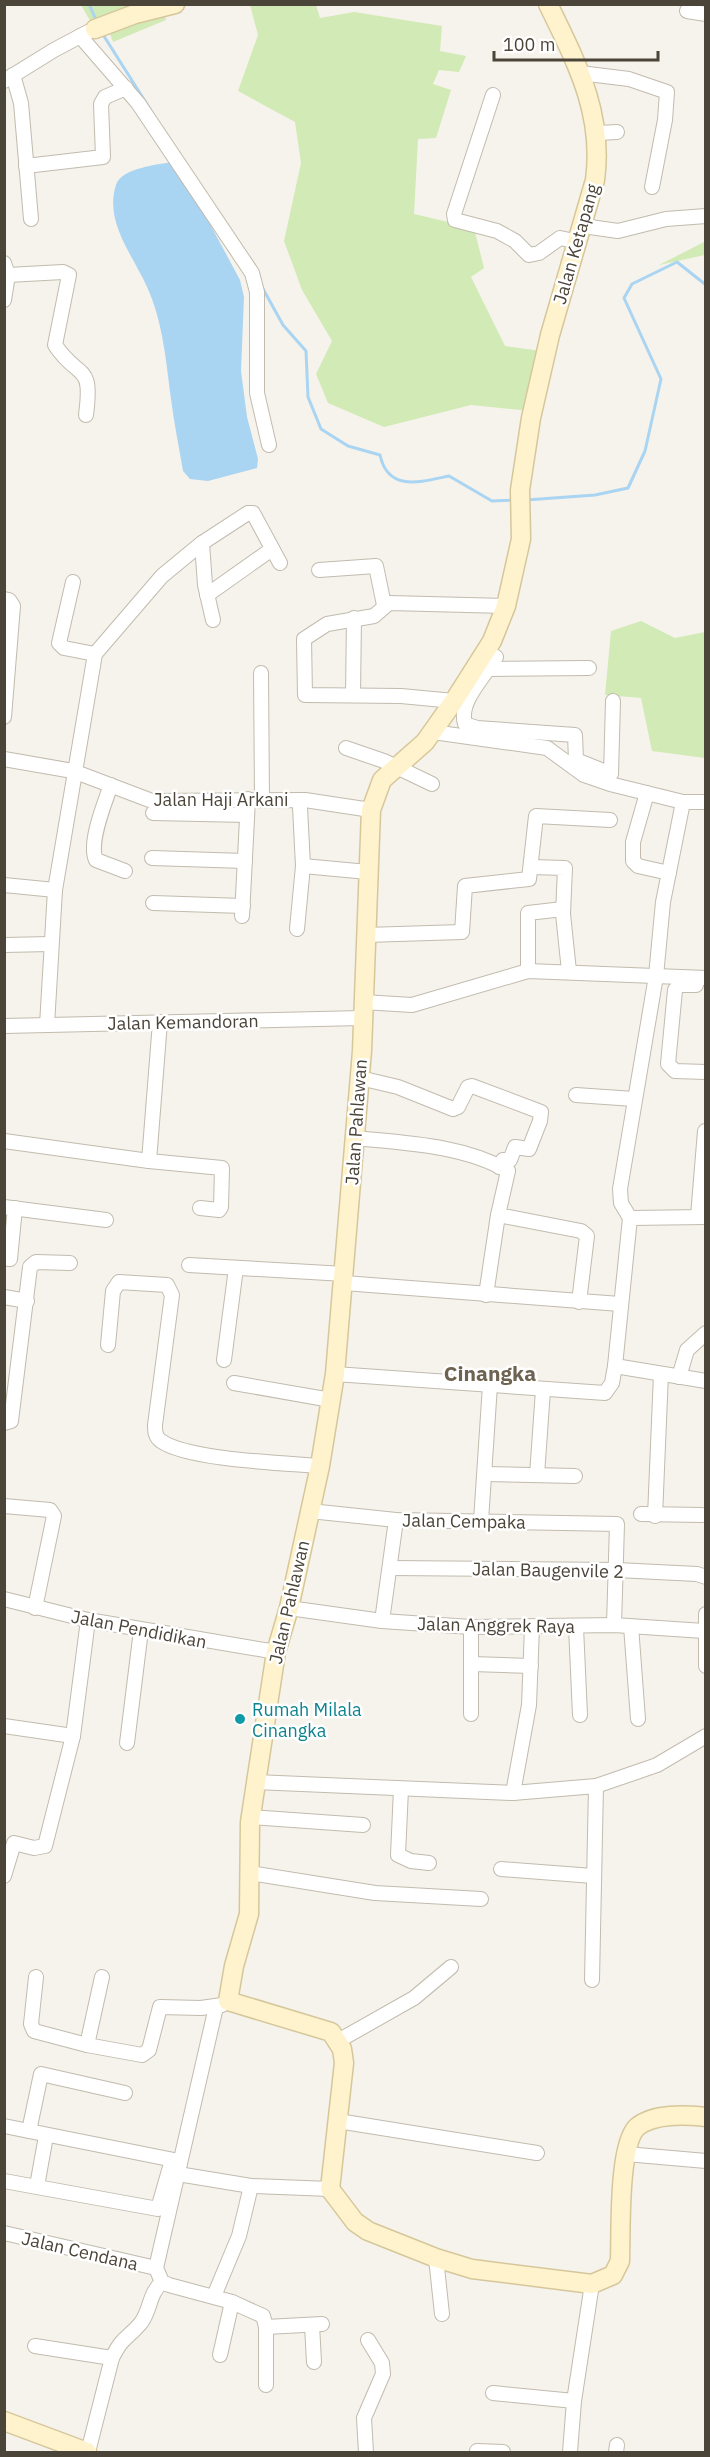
<svg xmlns="http://www.w3.org/2000/svg" width="710" height="2457" font-family="'IBM Plex Sans',sans-serif">
<style>
.green{fill:#d2eab5}
.water{fill:#a9d4f2}
.lines{fill:none;stroke-linecap:round;stroke-linejoin:round}
.stream{stroke:#a9d4f2;stroke-width:3}
.street-casing{stroke:#c2bbae;stroke-width:16}
.secondary-casing{stroke:#d6c79b;stroke-width:21}
.street{stroke:#fff;stroke-width:14}
.secondary{stroke:#fff3cd;stroke-width:18}
.culture-dot{fill:#0f9aa8;stroke:#fff;stroke-width:2}
.labels{text-anchor:middle;dominant-baseline:central;stroke-width:5;stroke-linejoin:round;paint-order:stroke}
.street-label{font-size:18px;fill:#4b4439;stroke:#fff}
.culture-label{font-size:18px;fill:#0d838f;stroke:#fff;text-anchor:start}
.quarter-label{font-size:21px;font-weight:bold;fill:#6e6250;stroke:#fff}
</style>
<rect width="100%" height="100%" fill="#f6f3ec"/>
<g class="green">
<path d="M81 5H163L166 20 113 42 106 23 95 29Z"/>
<path d="M250 5H316L320 18 354 12 442 26 440 51 466 56 459 72 439 70 433 84 451 90 436 138 418 139 414 214 474 228 484 268 471 277 505 346 542 351 531 411 471 405 384 427 328 403 316 374 332 341 302 290 284 241 301 163 295 122 238 91 258 35Z"/>
<path d="M704 242 705 255 659 265Z"/>
<path d="M641 621 675 638 705 632V758L652 751 641 698 605 695 611 631Z"/>
</g>
<path class="water" d="M174 162 180 168 240 280 244 297 241 371 247 417 258 459 257 468 208 481 190 479 183 471C179 447 174 423 171 399 166 361 163 322 147 287 133 255 104 222 116 185 121 168 159 164 174 162Z"/>
<g class="lines">
<g class="stream">
<path d="M89 4 97 22"/>
<path d="M102 33 150 109"/>
<path d="M262 287 283 325 306 351 308 397 321 429 348 446 380 455C388 492 420 482 449 476L492 501 513 500"/>
<path d="M526 500 595 495 628 488 645 451 661 379 624 298 632 284 677 262 706 285"/>
</g>
<g class="street-casing">
<g id="street">
<path d="M687 11 706 14"/>
<path d="M80 36 138 103 252 273 257 292V393L269 445"/>
<path d="M580 73 629 79 667 92 665 120 652 187"/>
<path d="M13 75 21 103 31 219"/>
<path d="M4 81 54 50 88 32"/>
<path d="M493 95 454 214 455 220 497 231 515 241 529 255 539 253 560 238 579 242"/>
<path d="M598 133 617 132"/>
<path d="M26 166 103 157 101 104 105 97 126 88"/>
<path d="M583 226 618 231 666 219 706 216"/>
<path d="M4 263 8 275 4 300"/>
<path d="M8 275 63 272 69 275 55 345C79 381 93 361 86 415"/>
<path d="M202 543 205 585 213 620"/>
<path d="M319 570 376 566 384 605"/>
<path d="M73 582 59 643 64 648 95 654"/>
<path d="M207 595 272 549"/>
<path d="M4 599 9 600 13 606 4 717"/>
<path d="M486 651 496 657C485 677 458 701 465 724L477 728 575 735 576 760 611 774 613 701"/>
<path d="M489 669 589 668"/>
<path d="M261 673 262 799"/>
<path d="M353 695 354 618"/>
<path d="M454 701 401 696 305 695 304 639 327 624 374 616 389 603 506 606"/>
<path d="M433 732 547 748 584 775 610 784 683 802H706"/>
<path d="M346 748 384 761 432 784"/>
<path d="M4 759 73 771 152 801 305 800 371 810"/>
<path d="M111 785C105 802 88 843 96 860L125 871"/>
<path d="M647 793 633 842V861L638 866 669 873"/>
<path d="M153 813 247 815"/>
<path d="M152 858 245 861"/>
<path d="M303 866 368 872"/>
<path d="M531 867 565 868 563 914 569 971"/>
<path d="M4 885 55 890"/>
<path d="M153 903 243 906"/>
<path d="M242 916 248 799"/>
<path d="M297 929 303 866 300 807"/>
<path d="M366 935 462 932 465 886 529 879 536 816 610 820"/>
<path d="M4 945 51 944"/>
<path d="M528 971V913L563 909"/>
<path d="M696 985H679L675 990 668 1064 675 1071 706 1072"/>
<path d="M363 1002 412 1005 528 971 706 978"/>
<path d="M47 1025 55 890 95 654 162 576 202 543 248 513H253L280 563"/>
<path d="M4 1026 362 1018"/>
<path d="M360 1078 398 1087 453 1109 458 1107 468 1087 472 1086 541 1112 540 1121 529 1149 515 1147 510 1160H503L499 1167"/>
<path d="M576 1095 634 1099"/>
<path d="M354 1138C405 1143 463 1145 508 1171L498 1215 581 1231 587 1236 579 1302"/>
<path d="M4 1141 149 1161 160 1022"/>
<path d="M149 1161 222 1168 221 1207 219 1210 200 1208"/>
<path d="M4 1207 106 1220"/>
<path d="M698 1216 705 1131"/>
<path d="M630 1218 621 1203 620 1189 656 976 663 902 683 802"/>
<path d="M4 1258 10 1259 15 1208"/>
<path d="M189 1265 345 1274"/>
<path d="M344 1283 620 1304"/>
<path d="M486 1295 498 1215"/>
<path d="M4 1297 27 1301"/>
<path d="M108 1345 113 1291 119 1282 167 1285 172 1295 155 1425C155 1431 155 1437 161 1441 188 1460 284 1463 320 1466"/>
<path d="M224 1360 236 1268"/>
<path d="M615 1366 706 1381"/>
<path d="M335 1374 605 1393 612 1383 615 1366 630 1218 706 1217"/>
<path d="M679 1377 687 1350 706 1333"/>
<path d="M234 1383 331 1400"/>
<path d="M4 1423 11 1421 30 1267 36 1262 70 1263"/>
<path d="M485 1474 575 1476"/>
<path d="M537 1475 543 1390"/>
<path d="M4 1506 50 1510 54 1516 35 1608"/>
<path d="M310 1511 396 1520 617 1524 614 1625"/>
<path d="M641 1514 702 1515"/>
<path d="M655 1516 661 1374"/>
<path d="M481 1521 490 1385"/>
<path d="M390 1568 617 1570 697 1574 706 1577"/>
<path d="M4 1599 88 1620 276 1652"/>
<path d="M289 1608 382 1621 471 1627 614 1625 704 1631"/>
<path d="M706 1614V1666"/>
<path d="M382 1621 396 1520"/>
<path d="M631 1626 638 1719"/>
<path d="M576 1627 580 1715"/>
<path d="M472 1664 531 1666"/>
<path d="M471 1714V1627"/>
<path d="M4 1726 73 1736"/>
<path d="M127 1743 141 1630"/>
<path d="M255 1782 513 1793 596 1786 657 1765 706 1736"/>
<path d="M401 1789 398 1855 411 1861 429 1863"/>
<path d="M513 1793 529 1705 532 1627"/>
<path d="M250 1817 363 1825"/>
<path d="M501 1869 593 1876"/>
<path d="M250 1873 375 1893 481 1899"/>
<path d="M4 1876 14 1843 34 1848 45 1846 73 1736 88 1620"/>
<path d="M36 1977 31 2024 34 2031 87 2045 142 2055 149 2050 160 2007 201 2008 222 2005"/>
<path d="M592 1980 596 1786"/>
<path d="M216 2007 156 2268 162 2282 169 2285 232 2302 263 2316 266 2327V2385"/>
<path d="M338 2041 414 1998 451 1967"/>
<path d="M87 2045 102 1977"/>
<path d="M338 2121 537 2153"/>
<path d="M4 2126 179 2161"/>
<path d="M29 2131 41 2074 125 2093"/>
<path d="M626 2154 706 2161"/>
<path d="M178 2174 251 2186 330 2189"/>
<path d="M4 2181 158 2209 172 2160"/>
<path d="M37 2186 46 2136"/>
<path d="M4 2233 156 2268"/>
<path d="M436 2258 442 2314"/>
<path d="M214 2296 239 2236 251 2186"/>
<path d="M312 2325 314 2362"/>
<path d="M266 2327 322 2324"/>
<path d="M35 2346 112 2358 88 2452"/>
<path d="M220 2355 232 2302"/>
<path d="M112 2358C123 2336 126 2340 140 2324 151 2311 148 2295 162 2282"/>
<path d="M493 2393 574 2401"/>
<path d="M477 2451 503 2452"/>
<path d="M366 2452 364 2418 383 2374 382 2363 368 2340"/>
<path d="M570 2452 574 2401 592 2284"/>
<path d="M616 2452 617 2445"/>
</g>
</g>
<g class="secondary-casing">
<g id="secondary">
<path d="M548 4C576 62 604 113 595 180L550 335 531 418 520 490 521 539 506 606 492 641 454 701 425 742 382 780 371 810 362 1051 335 1374 320 1466 289 1608 276 1652 250 1822 249 1914 234 1966 228 2001 331 2032 342 2049 344 2063 330 2189 355 2222 368 2231 436 2258 472 2269 592 2284 613 2275 620 2261C621 2233 618 2145 637 2127 654 2113 685 2115 706 2117"/>
<path d="M95 29 135 14 175 4"/>
<path d="M4 2421 87 2452"/>
</g>
</g>
<use href="#street" class="street"/>
<use href="#secondary" class="secondary"/>
</g>
<circle class="culture-dot" cx="240" cy="1719" r="6"/>
<g class="labels">
<g class="street-label">
<text transform="translate(576 244) rotate(-74)">Jalan Ketapang</text>
<text x="221" y="799">Jalan Haji Arkani</text>
<text transform="translate(183 1022) rotate(-1)">Jalan Kemandoran</text>
<text transform="translate(356 1122) rotate(-86)">Jalan Pahlawan</text>
<text transform="translate(464 1521) rotate(1)">Jalan Cempaka</text>
<text transform="translate(548 1570) rotate(1)">Jalan Baugenvile 2</text>
<text transform="translate(289 1602) rotate(-77)">Jalan Pahlawan</text>
<text transform="translate(496 1625) rotate(1)">Jalan Anggrek Raya</text>
<text transform="translate(139 1629) rotate(11)">Jalan Pendidikan</text>
<text transform="translate(80 2251) rotate(13)">Jalan Cendana</text>
</g>
<g class="culture-label">
<text x="252" y="1709">Rumah Milala<tspan x="252" dy="21">Cinangka</tspan></text>
</g>
<g class="quarter-label">
<text x="490" y="1373">Cinangka</text>
</g>
</g>
<rect width="710" height="2457" fill="none" stroke="#4b4439" stroke-width="12"/>
<path d="M494 51v9h164v-9" fill="none" stroke="#4b4439" stroke-width="3"/>
<text x="503" y="51" font-size="18" fill="#4b4439" stroke="#ffffff" stroke-width="4.5" paint-order="stroke">100 m</text>
</svg>
